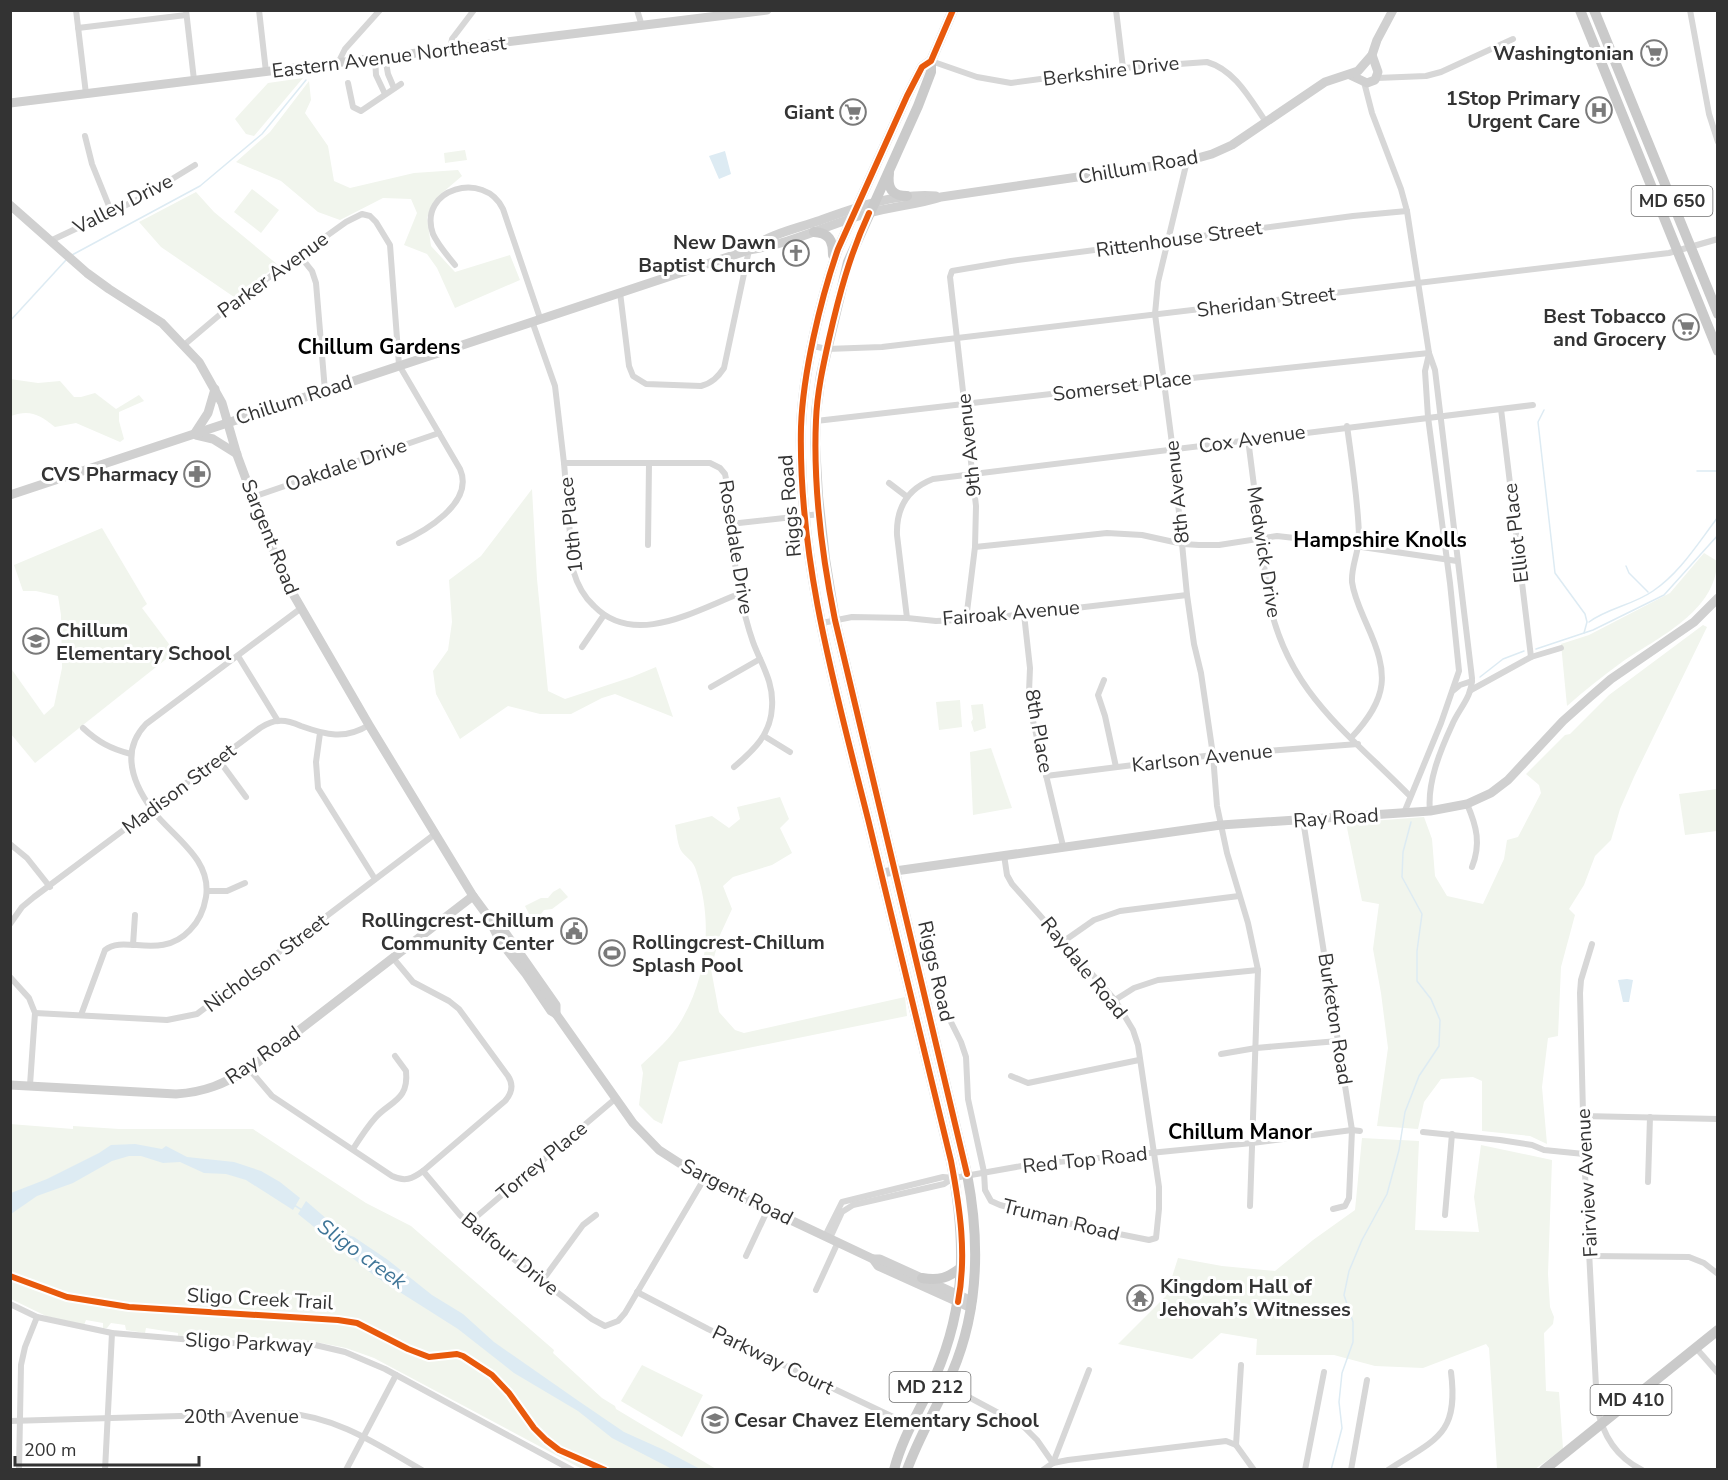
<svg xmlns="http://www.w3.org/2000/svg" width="1728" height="1480" font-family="'Nunito Sans',sans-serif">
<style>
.green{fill:#f1f5ed}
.water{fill:#ddebf3}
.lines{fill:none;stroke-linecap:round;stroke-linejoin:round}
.stream{stroke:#ddebf3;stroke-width:1.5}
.street{stroke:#d7d7d7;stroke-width:6}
.secondary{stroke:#d0d0d0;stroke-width:9}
.primary{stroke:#cacaca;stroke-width:10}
.cycleway-casing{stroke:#fff;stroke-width:10}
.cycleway{stroke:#e8590c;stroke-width:6}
.labels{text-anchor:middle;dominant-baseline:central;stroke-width:6;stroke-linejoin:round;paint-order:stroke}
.shield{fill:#fff;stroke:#707070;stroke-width:1.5}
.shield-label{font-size:18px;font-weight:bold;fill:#333}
.poi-label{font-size:20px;font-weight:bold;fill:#333;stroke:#fff;text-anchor:end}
.street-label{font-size:20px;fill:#333;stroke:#fff}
.neighbourhood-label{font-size:21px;font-weight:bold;fill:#000;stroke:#fff}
.water-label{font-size:21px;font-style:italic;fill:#3f7597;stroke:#fff}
</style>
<rect width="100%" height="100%" fill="#fff"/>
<g class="green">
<path d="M303 78 254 136 246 134 235 119 268 83Z"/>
<path d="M309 81 311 100 305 113 328 146 334 181 350 188 414 173 458 170 462 176 442 193 427 217 431 246 455 272 510 255 520 280 455 308 437 268 427 254 404 245 417 213 411 199 383 198 340 220 318 212 281 181 236 162 270 132Z"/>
<path d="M465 150 467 160 445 163 444 153Z"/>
<path d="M252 189 279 210 261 233 234 212Z"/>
<path d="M196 192 214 212 278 265 234 297 161 247 139 222Z"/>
<path d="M10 379 38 383 60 381 74 397H81L95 393 116 409 139 395 144 401 119 412V421L124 439 120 442 76 423 55 427C40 415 30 409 11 416Z"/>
<path d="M532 489 537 579 548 691 565 699 632 677 656 667 673 717 615 694 602 698 571 714H540L508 706 460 739 436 694 433 671 448 650 452 622 449 580 481 556Z"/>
<path d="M102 528 147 604 142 608 175 652 35 763 11 734 10 667 44 715 54 706 62 668 61 615 58 596 36 591H23L14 565Z"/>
<path d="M1704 553 1717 561C1717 611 1657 638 1622 662 1603 676 1585 690 1567 706L1561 644 1589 635 1670 593Z"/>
<path d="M1703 625 1707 627 1634 777 1620 809 1611 840 1595 856 1584 885 1569 909 1575 915 1561 967 1558 1036 1548 1038 1542 1087 1547 1144 1530 1136 1482 1131V1081L1473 1077 1441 1079 1424 1102 1418 1129 1377 1126 1388 1048 1381 993 1373 949 1379 904 1362 901 1346 823 1424 817 1432 839 1435 876 1447 896 1483 904 1504 859 1507 840 1518 837 1541 793 1539 785 1526 774 1565 735 1570 734 1609 695Z"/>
<path d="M960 700 962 727 939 730 936 702Z"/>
<path d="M983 704 986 728 974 732 971 722 973 719 971 705Z"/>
<path d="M991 748 1012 808 973 815 970 752Z"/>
<path d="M1717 789V831L1685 835 1679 794Z"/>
<path d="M780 797 789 819 780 828 792 853 772 865 733 877 723 886 732 909 720 935 711 969 719 1012 735 1030 744 1033 905 997 907 1016 679 1062 662 1124 654 1120 639 1105 643 1073 641 1065C655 1052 671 1038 681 1021 708 975 713 920 696 870 694 862 687 858 682 852 677 845 677 833 675 825L712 816 729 828 740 819 737 807Z"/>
<path d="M560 888 568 897 552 909 544 910 541 914H529L525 906 541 898H548L553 892Z"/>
<path d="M10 1124 73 1129V1126L119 1129H253L366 1203 411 1226 554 1350 553 1353 602 1398 615 1406 616 1409 716 1469H582L374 1358 346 1348 316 1342 280 1340 245 1341V1338H219L218 1340 210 1341V1337L184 1334 183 1337H178V1333L146 1328 145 1333 126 1330 125 1325 111 1323 107 1328H103V1323L86 1320 84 1325 46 1316 11 1299Z"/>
<path d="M1362 1138 1419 1141 1415 1230 1479 1232 1474 1197 1481 1145 1552 1160 1548 1274 1550 1307 1554 1317 1553 1324 1544 1333 1546 1391 1559 1392 1563 1449 1535 1469H1497L1489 1348 1486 1344 1423 1368 1375 1366 1334 1355H1256L1257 1339 1221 1333 1192 1359 1118 1344 1166 1296 1178 1258 1222 1266 1275 1271 1313 1240 1355 1210Z"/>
<path d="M642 1365 703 1395 682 1437 621 1401Z"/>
</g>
<g class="water">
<path d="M725 151 731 174 719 179 709 156Z"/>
<path d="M1627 979 1633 980 1629 1002H1623L1618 980Z"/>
<path d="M135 1144 162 1149 166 1146 187 1157 234 1162 261 1171 280 1182 300 1198 293 1210 246 1180 226 1174 204 1173 180 1162 163 1163 141 1156H129L112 1161 73 1183 37 1196 11 1214V1193L47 1179 99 1153 111 1145Z"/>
<path d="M306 1201 343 1233 354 1237 388 1260 432 1295 463 1314 494 1342 580 1402 624 1432 664 1450 700 1469H672L612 1438 578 1411 514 1373 458 1329 376 1277 298 1214Z"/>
</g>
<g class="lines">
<g class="stream">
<path d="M72 255 200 186 262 134 306 80"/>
<path d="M10 321 66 260"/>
<path d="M1544 410 1538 422 1555 573 1585 614 1587 622 1584 633"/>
<path d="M1697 471H1718"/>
<path d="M1626 566 1629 573 1648 592"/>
<path d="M1589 622C1608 608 1633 605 1653 591 1680 573 1698 543 1718 517"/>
<path d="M1536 649 1593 630 1664 595 1718 535"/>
<path d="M1480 677 1503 659 1524 651"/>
<path d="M294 1205 302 1210"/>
<path d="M1331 1470 1342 1428 1339 1402 1342 1373 1353 1342V1322L1344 1295 1349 1271 1362 1240 1387 1194 1399 1150 1405 1112 1419 1076 1439 1046 1440 1020 1431 999 1417 981V951L1422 914 1402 877 1403 852 1411 822"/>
</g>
<g class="street">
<path d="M76 10 86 94"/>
<path d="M186 10 194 80"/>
<path d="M259 10 266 72"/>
<path d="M637 10 642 26"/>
<path d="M1116 10 1123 68"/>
<path d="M1690 10 1709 114 1718 142"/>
<path d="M78 28 186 15"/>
<path d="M450 49 452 39 474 10"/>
<path d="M385 57 388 74 394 88"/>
<path d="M375 58 376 75 385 94"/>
<path d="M931 61 977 77 1011 83 1123 68 1207 62C1235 70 1250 99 1266 122"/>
<path d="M338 63 345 49 380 10"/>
<path d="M1377 78 1426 76 1441 72 1513 39"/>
<path d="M1364 82 1372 113 1401 189 1407 211 1429 353 1435 370 1472 678C1472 698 1459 708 1452 725 1440 751 1427 783 1430 811"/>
<path d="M348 83 353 107 361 111 401 84"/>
<path d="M85 136 92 164 111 211"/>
<path d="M1187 161 1158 282 1155 314 1173 451 1187 595 1194 644 1201 673 1213 755 1217 806 1227 853 1248 923 1258 970 1250 1206"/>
<path d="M50 241 141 198 195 165"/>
<path d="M300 256 312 271 316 283 325 391"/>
<path d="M455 265C447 255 438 245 433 234 417 188 485 170 503 209L540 318"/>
<path d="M620 292 629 366 633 376 646 384 701 386C712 383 718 377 724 368L749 250"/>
<path d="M532 321 555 386 564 463 573 570C577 584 583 596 594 606 635 648 696 610 741 593"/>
<path d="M184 345 236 301 346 222 362 214 370 216 376 222 390 245 399 365 460 469C475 503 424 532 399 543"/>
<path d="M813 346 827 349 882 347 1669 253 1718 239"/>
<path d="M1501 409 1531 657"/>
<path d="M816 421 1164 381 1429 353"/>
<path d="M1347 426C1352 463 1358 500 1359 536 1359 552 1351 566 1352 582 1354 597 1361 611 1367 625 1389 674 1389 697 1351 738"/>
<path d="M1248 439 1268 596C1286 691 1346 731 1410 796"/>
<path d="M564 463H710L720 468 725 474C729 490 728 508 730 524 734 563 740 605 753 642 761 664 774 682 772 707 771 734 754 750 734 767"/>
<path d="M889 483 906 496"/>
<path d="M253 497 439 433"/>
<path d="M730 524 820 514"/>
<path d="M648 545 649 463"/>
<path d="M975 547 1107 533 1142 535 1183 544 1199 545H1219L1277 536 1321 541 1457 561"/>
<path d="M1024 614 1030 668 1029 692 1033 721 1063 846"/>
<path d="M907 618 897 535C896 508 907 489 933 479L1533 405"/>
<path d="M966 620 975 547 976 506 950 277 952 271 1011 261 1353 216 1407 211"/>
<path d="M822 623 852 617 907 618 936 621 981 619 1187 595"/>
<path d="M582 647 604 615"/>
<path d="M238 656 278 721"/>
<path d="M1104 680 1098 695 1105 716 1116 767"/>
<path d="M711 687 760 659"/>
<path d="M1454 690 1460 685 1472 681"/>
<path d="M1471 690 1531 657 1561 648"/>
<path d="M83 728C98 742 111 749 131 754"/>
<path d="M320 733 316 762 318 788 375 879"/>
<path d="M764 736 790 752"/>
<path d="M218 759 246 797"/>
<path d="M1046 776 1213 755 1358 744"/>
<path d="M1467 804C1477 827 1481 844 1472 867"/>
<path d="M1404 813 1441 723 1459 671 1450 583 1428 417 1425 371 1429 354"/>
<path d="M1303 820 1352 1130 1349 1198 1345 1206 1333 1209"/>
<path d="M10 844 27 858 50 887"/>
<path d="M207 891H227L245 883"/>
<path d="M10 924 22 907 34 897 260 728C265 725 271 721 278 721 285 720 294 723 301 726 326 735 345 740 369 725"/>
<path d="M1064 941 1094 920 1120 911 1239 896"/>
<path d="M1592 944 1581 980 1580 993 1584 1154 1597 1406C1602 1434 1616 1457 1642 1470"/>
<path d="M133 945 135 915"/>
<path d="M10 977 29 998 35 1013 30 1085"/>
<path d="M1115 1000 1134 988 1158 980 1258 970"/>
<path d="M35 1013 167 1020 197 1014 435 834"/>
<path d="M81 1015 105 950C124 934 161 961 190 930 199 921 204 909 206 897 212 859 173 837 153 811 133 784 120 751 146 724L300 609"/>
<path d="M951 1022 961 1042 966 1057 968 1099 984 1172 985 1190 991 1201 1000 1205 1079 1226 1149 1240 1156 1238 1159 1209V1187L1138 1045 1133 1030 1115 1000 1012 884 1007 875 1004 855"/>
<path d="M1221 1054 1256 1048 1338 1041"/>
<path d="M249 1069 272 1096 392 1176C405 1182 412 1179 423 1171L505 1101C512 1093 514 1085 508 1076L459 1009 449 1001 413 982 393 958"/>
<path d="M1011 1076 1028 1083 1139 1060"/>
<path d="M1583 1116 1718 1119"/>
<path d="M1423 1132 1500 1140 1532 1145 1544 1150 1584 1154"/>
<path d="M353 1149C360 1138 367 1127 376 1117 391 1101 409 1100 406 1071L395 1056"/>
<path d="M423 1171 460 1215 477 1231 592 1319 605 1326 618 1321 625 1313 704 1179"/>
<path d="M1648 1182 1650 1117"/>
<path d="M1445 1215 1452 1134"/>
<path d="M469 1223 615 1099"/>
<path d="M825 1236 842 1202 943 1177 954 1178 1027 1165 1252 1143 1352 1130 1360 1131"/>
<path d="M830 1238 842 1212 853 1205 944 1184 953 1178"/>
<path d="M746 1256 768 1209"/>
<path d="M1591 1256 1689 1257 1704 1263 1718 1274"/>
<path d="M542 1281 583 1225 596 1215"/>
<path d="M816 1290 838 1242"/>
<path d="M637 1292 708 1329 910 1425"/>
<path d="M10 1304 37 1317 112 1333 227 1343 311 1344 345 1352 385 1369 572 1470"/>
<path d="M1696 1348 1718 1373"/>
<path d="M1241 1365 1236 1445 1254 1470"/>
<path d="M946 1385 1023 1426 1037 1440 1053 1463"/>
<path d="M10 1421 285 1413C338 1417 378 1445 422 1470"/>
<path d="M1053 1463 1089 1370"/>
<path d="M19 1470 21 1365 25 1347 37 1317"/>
<path d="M105 1470 112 1333"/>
<path d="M346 1470 396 1375"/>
<path d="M1043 1470 1053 1463 1068 1460 1226 1441 1236 1445"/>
<path d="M1305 1470 1324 1372"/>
<path d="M1351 1470 1367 1380"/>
<path d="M1388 1470C1436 1439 1459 1435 1451 1372"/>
</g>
<g class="secondary">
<path d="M1350 75 1367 83 1375 80 1378 72 1372 55"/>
<path d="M10 103 767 10"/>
<path d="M10 205 87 273 109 289 162 323 199 362 222 403 237 455 266 533 289 587 369 725 473 896 487 915 500 941 526 974 551 1011 556 1014 633 1123 659 1150 704 1179 873 1259 878 1266 971 1308"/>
<path d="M750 249C770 234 795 229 818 221 857 207 894 193 936 196"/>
<path d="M195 433 208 413 215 389"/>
<path d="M196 435 213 439 237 454"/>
<path d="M10 495 749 250C791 244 829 224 869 213 893 206 917 205 941 197L1187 161 1212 154 1232 145 1325 82 1358 71 1372 55 1377 40 1393 10"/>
<path d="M881 873 1221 825 1430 811 1467 804 1491 793 1508 780 1563 721 1590 697 1611 679 1694 622 1718 598"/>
<path d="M487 915 495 918 556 1005V1014"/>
<path d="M10 1085 176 1094C206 1092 223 1084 249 1069L473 896"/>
<path d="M873 1259H880L972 1301"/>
</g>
<g class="primary">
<path d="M1580 10 1718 351"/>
<path d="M1594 10 1718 314"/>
<path d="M889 173C887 188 892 196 907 196"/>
<path d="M814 232C829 233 833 240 833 255"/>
<path d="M922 1278C939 1281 948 1278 962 1267"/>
<path d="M894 1470C903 1435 921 1409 935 1377 967 1304 966 1239 951 1161 923 1047 896 933 868 819 836 692 798 560 801 427 803 373 820 301 838 249L907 96 922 67 931 61"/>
<path d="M907 1470C919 1436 938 1406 952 1373 979 1310 980 1241 967 1174L835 620 825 559 818 496 815 444 816 412 821 375 848 262 918 106 931 72V61L953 10"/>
<path d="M1544 1470 1718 1330"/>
</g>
<g class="cycleway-casing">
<g id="cycleway">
<path d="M953 10 931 61 922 67 907 96 838 249C820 301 803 373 801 427 798 560 836 692 868 819 896 933 923 1047 951 1161 960 1208 967 1255 958 1302"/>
<path d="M869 213C850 254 839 295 829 339 823 366 817 393 816 420 813 487 822 556 835 620L967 1174"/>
<path d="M10 1276 67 1297 129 1307 338 1320 357 1323 408 1349 429 1357 457 1354 463 1356 492 1375 509 1393 534 1428 546 1440 559 1450 605 1470"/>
</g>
</g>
<use href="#cycleway" class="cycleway"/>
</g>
<defs>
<g id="supermarket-ring" transform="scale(1.35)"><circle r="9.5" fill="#fff" stroke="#7a7a7a" stroke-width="1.5"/><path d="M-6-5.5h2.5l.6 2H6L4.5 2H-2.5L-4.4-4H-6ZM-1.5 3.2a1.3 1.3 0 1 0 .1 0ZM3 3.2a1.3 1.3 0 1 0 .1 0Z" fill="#7a7a7a"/></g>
<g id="hospital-ring" transform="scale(1.35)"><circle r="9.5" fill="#fff" stroke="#7a7a7a" stroke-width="1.5"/><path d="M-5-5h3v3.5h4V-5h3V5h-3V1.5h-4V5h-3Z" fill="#7a7a7a"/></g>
<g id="church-ring" transform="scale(1.35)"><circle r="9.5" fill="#fff" stroke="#7a7a7a" stroke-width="1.5"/><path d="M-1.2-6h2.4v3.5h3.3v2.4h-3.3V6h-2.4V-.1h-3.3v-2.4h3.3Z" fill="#7a7a7a"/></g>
<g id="pharmacy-ring" transform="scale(1.35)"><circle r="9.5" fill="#fff" stroke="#7a7a7a" stroke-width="1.5"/><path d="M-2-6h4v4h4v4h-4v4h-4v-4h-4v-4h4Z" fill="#7a7a7a"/></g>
<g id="school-ring" transform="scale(1.35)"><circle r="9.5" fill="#fff" stroke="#7a7a7a" stroke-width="1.5"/><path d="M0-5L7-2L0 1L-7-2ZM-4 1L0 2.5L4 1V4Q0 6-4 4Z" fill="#7a7a7a"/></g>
<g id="civic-ring" transform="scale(1.35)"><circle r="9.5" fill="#fff" stroke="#7a7a7a" stroke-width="1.5"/><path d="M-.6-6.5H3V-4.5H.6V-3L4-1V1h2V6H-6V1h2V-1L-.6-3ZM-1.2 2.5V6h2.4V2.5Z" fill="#7a7a7a"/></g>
<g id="stadium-ring" transform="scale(1.35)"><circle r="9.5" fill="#fff" stroke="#7a7a7a" stroke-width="1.5"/><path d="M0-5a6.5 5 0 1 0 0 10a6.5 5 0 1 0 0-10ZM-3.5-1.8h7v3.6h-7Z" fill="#7a7a7a"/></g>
<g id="temple-ring" transform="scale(1.35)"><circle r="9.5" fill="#fff" stroke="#7a7a7a" stroke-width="1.5"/><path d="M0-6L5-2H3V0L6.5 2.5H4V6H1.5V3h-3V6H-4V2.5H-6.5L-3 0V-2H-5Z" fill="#7a7a7a"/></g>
</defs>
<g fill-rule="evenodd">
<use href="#supermarket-ring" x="1654" y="53"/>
<use href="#hospital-ring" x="1599" y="110"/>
<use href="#supermarket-ring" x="853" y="112"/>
<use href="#church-ring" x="796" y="253"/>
<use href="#supermarket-ring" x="1686" y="327"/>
<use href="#pharmacy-ring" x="197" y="474"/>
<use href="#school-ring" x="36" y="641"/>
<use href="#civic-ring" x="574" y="931"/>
<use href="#stadium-ring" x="612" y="953"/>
<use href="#temple-ring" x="1140" y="1298"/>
<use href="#school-ring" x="715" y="1420"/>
</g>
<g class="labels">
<g class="shield">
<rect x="1631.5" y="186" width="81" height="30" rx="4.5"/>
<rect x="889.5" y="1372" width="81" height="30" rx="4.5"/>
<rect x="1590.5" y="1385" width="81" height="30" rx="4.5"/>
</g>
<g class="shield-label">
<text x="1672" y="201">MD 650</text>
<text x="930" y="1387">MD 212</text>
<text x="1631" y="1400">MD 410</text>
</g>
<g class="poi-label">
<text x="1634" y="53">Washingtonian</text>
<text x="1580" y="98">1Stop Primary<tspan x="1580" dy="23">Urgent Care</tspan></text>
<text x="834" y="112">Giant</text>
<text x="776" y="242">New Dawn<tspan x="776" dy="23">Baptist Church</tspan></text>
<text x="1666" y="316">Best Tobacco<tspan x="1666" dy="23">and Grocery</tspan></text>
<text x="178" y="474">CVS Pharmacy</text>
<text x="56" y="630" text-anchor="start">Chillum<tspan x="56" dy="23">Elementary School</tspan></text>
<text x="554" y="920">Rollingcrest-Chillum<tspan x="554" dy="23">Community Center</tspan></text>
<text x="632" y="942" text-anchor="start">Rollingcrest-Chillum<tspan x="632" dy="23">Splash Pool</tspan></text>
<text x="1160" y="1286" text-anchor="start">Kingdom Hall of<tspan x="1160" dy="23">Jehovah’s Witnesses</tspan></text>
<text x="734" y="1420" text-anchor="start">Cesar Chavez Elementary School</text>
</g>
<g class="street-label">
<text transform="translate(389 57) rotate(-7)">Eastern Avenue Northeast</text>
<text transform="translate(1111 71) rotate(-7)">Berkshire Drive</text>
<text transform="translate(1138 167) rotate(-10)">Chillum Road</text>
<text transform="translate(123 204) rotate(-27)">Valley Drive</text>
<text transform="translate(1179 239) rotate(-8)">Rittenhouse Street</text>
<text transform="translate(273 275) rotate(-36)">Parker Avenue</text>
<text transform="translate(1266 302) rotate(-7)">Sheridan Street</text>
<text transform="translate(1122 386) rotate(-7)">Somerset Place</text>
<text transform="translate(294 400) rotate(-18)">Chillum Road</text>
<text transform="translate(1252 439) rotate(-8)">Cox Avenue</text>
<text transform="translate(969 445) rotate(-96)">9th Avenue</text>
<text transform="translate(346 465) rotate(-19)">Oakdale Drive</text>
<text transform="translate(1177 492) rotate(-96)">8th Avenue</text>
<text transform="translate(790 506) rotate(-95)">Riggs Road</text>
<text transform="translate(571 525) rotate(-96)">10th Place</text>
<text transform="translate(1516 533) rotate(-97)">Elliot Place</text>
<text transform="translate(270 537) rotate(68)">Sargent Road</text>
<text transform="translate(736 547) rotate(81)">Rosedale Drive</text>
<text transform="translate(1264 552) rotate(81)">Medwick Drive</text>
<text transform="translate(1011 613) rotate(-5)">Fairoak Avenue</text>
<text transform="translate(1039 731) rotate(80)">8th Place</text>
<text transform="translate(1202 758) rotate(-6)">Karlson Avenue</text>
<text transform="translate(179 789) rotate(-37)">Madison Street</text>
<text transform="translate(1336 818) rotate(-4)">Ray Road</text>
<text transform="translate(266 963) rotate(-37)">Nicholson Street</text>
<text transform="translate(1084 968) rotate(51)">Raydale Road</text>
<text transform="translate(936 971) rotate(77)">Riggs Road</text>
<text transform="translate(1335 1019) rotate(81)">Burketon Road</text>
<text transform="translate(263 1055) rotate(-35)">Ray Road</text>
<text transform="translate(1085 1160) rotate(-6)">Red Top Road</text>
<text transform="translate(542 1161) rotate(-40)">Torrey Place</text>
<text transform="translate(1587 1183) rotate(-93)">Fairview Avenue</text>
<text transform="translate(737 1192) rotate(27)">Sargent Road</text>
<text transform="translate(1061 1220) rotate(14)">Truman Road</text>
<text transform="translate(510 1254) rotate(39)">Balfour Drive</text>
<text transform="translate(260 1299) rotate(3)">Sligo Creek Trail</text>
<text transform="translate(249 1343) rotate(3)">Sligo Parkway</text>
<text transform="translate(773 1360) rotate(26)">Parkway Court</text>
<text x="241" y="1416">20th Avenue</text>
</g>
<g class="neighbourhood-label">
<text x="379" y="347">Chillum Gardens</text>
<text x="1380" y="540">Hampshire Knolls</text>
<text x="1240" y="1132">Chillum Manor</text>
</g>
<g class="water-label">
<text transform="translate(362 1254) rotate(36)">Sligo creek</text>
</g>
</g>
<rect width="1728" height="1480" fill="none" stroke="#333333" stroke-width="24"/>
<path d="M15 1456v9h184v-9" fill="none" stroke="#333333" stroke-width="3"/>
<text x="24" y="1456" font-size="18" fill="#333333" stroke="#ffffff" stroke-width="4.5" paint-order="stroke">200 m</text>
</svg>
